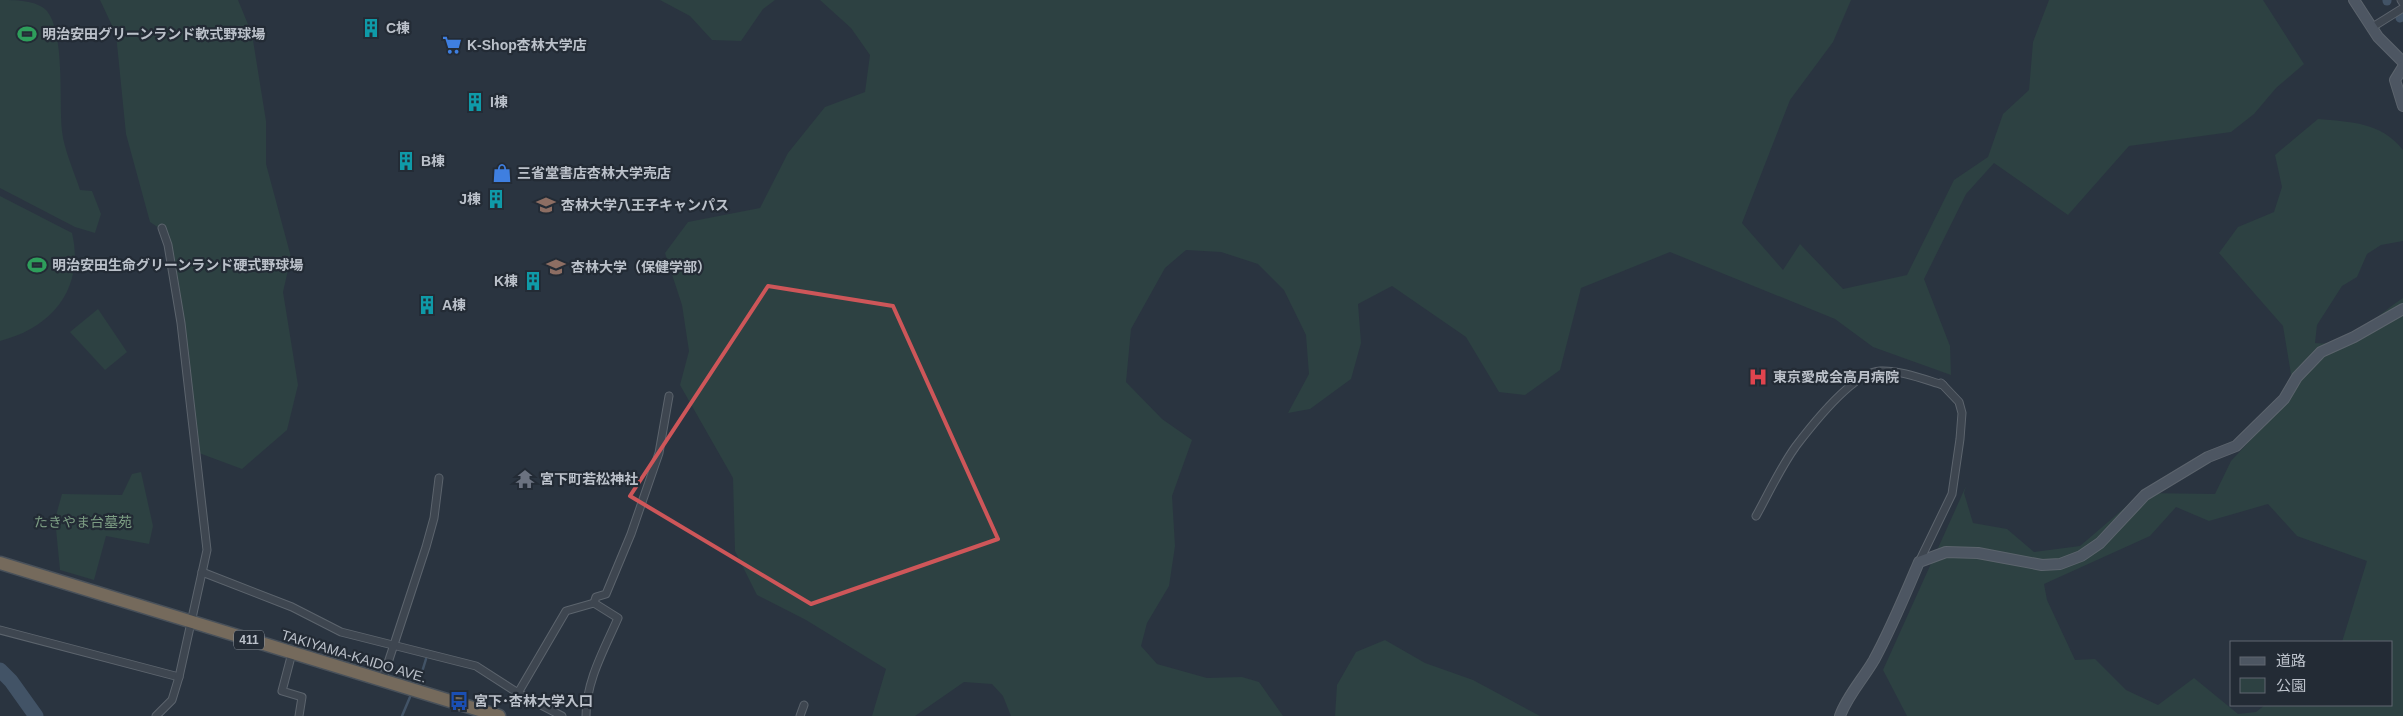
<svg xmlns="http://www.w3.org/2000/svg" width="2403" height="716" font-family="Helvetica,'Noto Sans JP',sans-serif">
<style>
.green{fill:#2d4142;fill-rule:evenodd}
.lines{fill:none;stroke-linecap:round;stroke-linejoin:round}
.stream{stroke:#425366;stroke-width:2.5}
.canal{stroke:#425366;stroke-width:9}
.river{stroke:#425366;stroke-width:15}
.street-casing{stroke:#5c646d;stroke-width:9}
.secondary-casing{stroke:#5c646d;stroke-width:12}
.highway-casing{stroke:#49515a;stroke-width:15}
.street{stroke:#3e4650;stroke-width:7}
.secondary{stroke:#4d5662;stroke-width:10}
.highway{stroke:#756a5c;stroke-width:12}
.marked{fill:none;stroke:#ce5659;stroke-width:4;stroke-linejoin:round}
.labels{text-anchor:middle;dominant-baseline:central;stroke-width:4.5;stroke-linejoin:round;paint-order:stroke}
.shield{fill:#232b35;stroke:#8d949d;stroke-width:1}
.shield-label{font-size:12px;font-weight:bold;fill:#bbc1ca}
.poi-label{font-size:14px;font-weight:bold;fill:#bbc1ca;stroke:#232b35;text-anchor:start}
.park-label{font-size:14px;fill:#7c9d83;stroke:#232b35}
.street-label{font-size:14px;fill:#bbc1ca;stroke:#232b35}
</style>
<rect width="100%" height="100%" fill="#2a3440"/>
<g class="green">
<path d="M0 0C15 0 37 0 47 11 65 33 59 102 62 131 64 150 74 171 80 190L92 191 101 214 95 233 75 227 0 188Z"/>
<path d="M100 0H238L252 34 266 121V164L291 257 283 292 298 385 287 430 242 469 199 453 162 230 150 222 126 134 116 34Z"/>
<path d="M660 0H775L763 9 741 41 712 40 690 16Z"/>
<path d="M820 0H1851L1833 42 1790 100 1742 223 1783 270 1800 244 1843 289 1907 275 1954 180 1988 157 2003 114 2029 90 2033 42 2049 0H2263L2304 64 2276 88 2254 114 2231 132 2129 146 2068 215 1994 163 1966 194 1924 279 1950 346 1951 375 1873 347 1835 319 1670 252 1581 288 1560 370 1525 395 1499 392 1466 337 1392 286 1358 304 1361 343 1351 379 1310 409 1288 413 1309 374 1306 335 1284 290 1258 264 1221 252 1186 250 1165 268 1131 329 1126 382 1162 419 1192 440 1172 496 1175 546 1169 586 1147 623 1141 646 1157 664 1207 678 1242 677 1259 682 1283 716H1011L1003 696 992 684 964 682 915 716H872L886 669 806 620 757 595 735 551 733 478 680 385 689 351 682 305 665 253 688 222 760 208 788 153 825 107 865 92 870 55 851 28Z"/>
<path d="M2318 119C2351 122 2381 122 2403 150V241L2381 245 2367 254 2357 277 2342 286 2317 325 2315 343C2347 348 2378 314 2403 298V716H1907L1883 670 1966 486 1964 493 1973 523 2007 529 2034 552 2080 546 2142 493 2215 494 2231 461 2288 400 2291 374 2283 326 2219 253 2238 227 2274 212 2282 187 2275 155ZM2268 504 2297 536 2367 561 2342 642H2392V705H2265L2256 712 2238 714 2194 678 2158 705 2126 690 2095 659 2075 660 2047 600 2044 584 2150 536 2176 507 2209 521Z"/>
<path d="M0 196 72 233C85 288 52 328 0 341Z"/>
<path d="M98 309 127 352 105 370 70 332Z"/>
<path d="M141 472 153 526 149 544 106 536 94 580 60 570 55 519 62 494 122 495 132 474Z"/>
<path d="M1385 640 1425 663 1473 680 1540 716H1335L1337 685 1356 652Z"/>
</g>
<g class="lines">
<g class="stream">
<path d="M418 685 426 659"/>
<path d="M402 716 410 697"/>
</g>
<g class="canal">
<path d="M2387 0V1"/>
<path d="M2400 18 2403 16"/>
</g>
<path class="river" d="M0 670 11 681 36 716"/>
<g class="street-casing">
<g id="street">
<path d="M2401 0 2403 3"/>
<path d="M2371 28 2403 8"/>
<path d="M1756 516C1769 493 1780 468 1796 446 1812 425 1853 372 1880 371 1900 370 1923 379 1943 385"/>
<path d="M1919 562 1952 494 1960 439 1962 413 1959 402 1941 383"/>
<path d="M202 572 292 607 341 632 476 666 518 693 562 716"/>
<path d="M0 630 179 677"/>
<path d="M292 653 282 691 302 697 299 716"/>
<path d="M382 681 426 547 434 518 439 478"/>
<path d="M518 693 566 611 594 603"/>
<path d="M156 716 172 700 179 677 207 550 181 323 168 245 162 228"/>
<path d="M586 716C586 681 604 650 618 618L594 603 596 597 606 594 631 534 659 453 669 396"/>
<path d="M800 716 804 705"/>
</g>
</g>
<g class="secondary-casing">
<g id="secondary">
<path d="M2354 0 2378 37 2403 62"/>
<path d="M2403 67 2395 80 2403 106"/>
<path d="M1840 716C1847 696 1863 679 1874 660 1891 629 1905 595 1919 562L1946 552 1978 553 2042 565 2060 564 2081 556 2100 543 2145 495 2208 457 2236 446 2284 399 2297 377 2321 352 2354 337 2403 309"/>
</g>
</g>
<g class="highway-casing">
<path id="highway" d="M0 563 499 716"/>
</g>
<use href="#street" class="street"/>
<use href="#secondary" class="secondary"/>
<use href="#highway" class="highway"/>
</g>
<path class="marked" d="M768 286 893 306 998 539 811 604 630 496Z"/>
<defs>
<g id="building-bare" transform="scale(1.5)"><path d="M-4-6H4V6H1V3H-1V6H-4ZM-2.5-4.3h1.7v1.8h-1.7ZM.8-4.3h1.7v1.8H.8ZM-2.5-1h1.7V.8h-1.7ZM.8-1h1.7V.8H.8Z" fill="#0f9aa8" stroke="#232b35" stroke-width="2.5" paint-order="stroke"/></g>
<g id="stadium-bare" transform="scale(1.5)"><path d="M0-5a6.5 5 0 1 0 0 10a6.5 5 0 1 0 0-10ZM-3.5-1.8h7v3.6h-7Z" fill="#2e9e5b" stroke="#232b35" stroke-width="2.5" paint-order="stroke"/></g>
<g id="supermarket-bare" transform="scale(1.5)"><path d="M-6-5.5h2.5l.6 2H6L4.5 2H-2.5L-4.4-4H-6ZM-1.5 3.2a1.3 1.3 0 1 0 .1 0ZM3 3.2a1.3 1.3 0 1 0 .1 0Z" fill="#3f7fe0" stroke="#232b35" stroke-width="2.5" paint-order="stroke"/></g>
<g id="shop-bare" transform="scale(1.5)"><path d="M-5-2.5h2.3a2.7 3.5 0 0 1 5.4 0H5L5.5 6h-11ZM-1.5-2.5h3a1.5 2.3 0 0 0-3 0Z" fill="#3f7fe0" stroke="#232b35" stroke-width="2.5" paint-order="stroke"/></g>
<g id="university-bare" transform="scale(1.5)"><path d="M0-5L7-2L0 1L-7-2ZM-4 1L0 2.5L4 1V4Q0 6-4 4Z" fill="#8d6e63" stroke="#232b35" stroke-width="2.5" paint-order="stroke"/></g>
<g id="hospital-bare" transform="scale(1.5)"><path d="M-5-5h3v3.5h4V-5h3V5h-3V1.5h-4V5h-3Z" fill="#e0444e" stroke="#232b35" stroke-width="2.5" paint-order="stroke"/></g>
<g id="temple-bare" transform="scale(1.5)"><path d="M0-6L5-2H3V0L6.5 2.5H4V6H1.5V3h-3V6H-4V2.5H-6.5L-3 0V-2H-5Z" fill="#6b7280" stroke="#232b35" stroke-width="2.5" paint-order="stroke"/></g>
<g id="bus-bare" transform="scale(1.5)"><path d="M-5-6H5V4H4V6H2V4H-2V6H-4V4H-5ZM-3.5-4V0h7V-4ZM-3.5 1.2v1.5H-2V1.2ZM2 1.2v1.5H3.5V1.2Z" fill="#1a4fb4" stroke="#232b35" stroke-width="2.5" paint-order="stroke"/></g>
</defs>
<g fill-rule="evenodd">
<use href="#building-bare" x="371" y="28"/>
<use href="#stadium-bare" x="27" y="34"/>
<use href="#supermarket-bare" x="452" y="45"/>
<use href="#building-bare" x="475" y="102"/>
<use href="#building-bare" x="406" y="161"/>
<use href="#shop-bare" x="502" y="173"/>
<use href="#building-bare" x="496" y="199"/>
<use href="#university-bare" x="546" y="205"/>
<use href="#stadium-bare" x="37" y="265"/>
<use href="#university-bare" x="556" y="267"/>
<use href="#building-bare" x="533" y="281"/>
<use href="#building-bare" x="427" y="305"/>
<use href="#hospital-bare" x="1758" y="377"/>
<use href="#temple-bare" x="525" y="479"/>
<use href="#bus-bare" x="459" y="701"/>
</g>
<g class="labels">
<rect class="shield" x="234" y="630.5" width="30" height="19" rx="4"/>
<g class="shield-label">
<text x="249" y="640">411</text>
</g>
<g class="poi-label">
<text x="386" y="28">C棟</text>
<text x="42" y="34">明治安田グリーンランド軟式野球場</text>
<text x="467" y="45">K-Shop杏林大学店</text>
<text x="490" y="102">I棟</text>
<text x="421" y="161">B棟</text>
<text x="517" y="173">三省堂書店杏林大学売店</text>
<text x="481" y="199" text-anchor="end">J棟</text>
<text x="561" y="205">杏林大学八王子キャンパス</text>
<text x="52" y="265">明治安田生命グリーンランド硬式野球場</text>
<text x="571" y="267">杏林大学（保健学部）</text>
<text x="518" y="281" text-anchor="end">K棟</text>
<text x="442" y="305">A棟</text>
<text x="1773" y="377">東京愛成会高月病院</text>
<text x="540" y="479">宮下町若松神社</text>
<text x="474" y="701">宮下･杏林大学入口</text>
</g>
<g class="park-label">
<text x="83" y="522">たきやま台墓苑</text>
</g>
<g class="street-label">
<text transform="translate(354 656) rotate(17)">TAKIYAMA-KAIDO AVE.</text>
</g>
</g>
<rect x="2230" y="641" width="162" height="65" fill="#232b35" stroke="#606771"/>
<rect x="2240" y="657" width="25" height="8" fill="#4d5662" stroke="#606771"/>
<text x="2276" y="666" font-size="15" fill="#bbc1ca">道路</text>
<rect x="2240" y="678" width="25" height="15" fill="#2d4142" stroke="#606771"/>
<text x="2276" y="691" font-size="15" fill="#bbc1ca">公園</text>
</svg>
